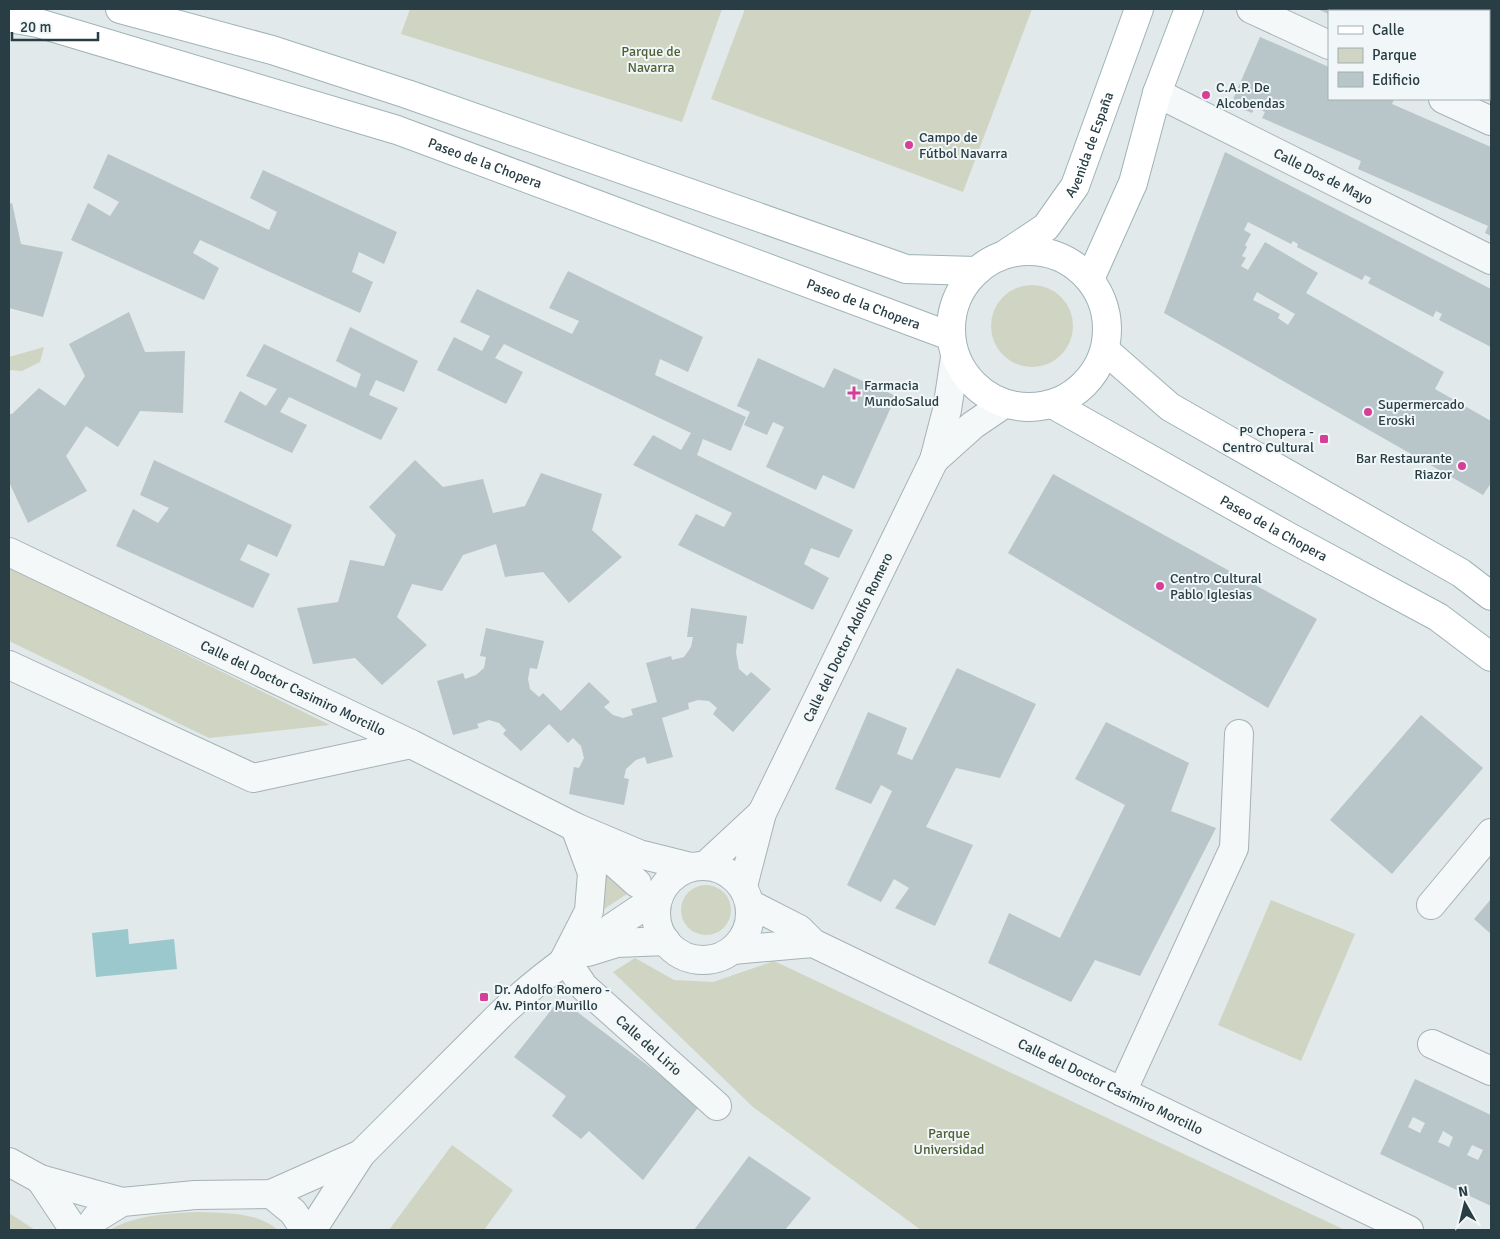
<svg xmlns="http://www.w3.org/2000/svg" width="1500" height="1239" font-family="Signika,sans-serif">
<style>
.green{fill:#cfd5c2}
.water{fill:#9ac8cd}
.building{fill:#b8c5c9;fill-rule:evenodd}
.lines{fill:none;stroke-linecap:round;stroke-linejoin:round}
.minor-casing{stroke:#a6b2b6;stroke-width:30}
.major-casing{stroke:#9fb3b7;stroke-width:30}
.minor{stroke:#f4f8f9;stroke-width:28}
.major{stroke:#fff;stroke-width:28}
.poi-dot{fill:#d73e97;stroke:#f1f7f8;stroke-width:2}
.labels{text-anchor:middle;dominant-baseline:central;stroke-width:4;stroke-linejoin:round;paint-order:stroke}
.park-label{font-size:14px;fill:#4f6034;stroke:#f1f7f8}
.poi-label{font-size:14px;fill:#283e44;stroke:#f1f7f8;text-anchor:start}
.street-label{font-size:14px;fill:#283e44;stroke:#f1f7f8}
</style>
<rect width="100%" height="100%" fill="#e1e9eb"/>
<g class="green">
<path d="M410 9H722L682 122 401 34Z"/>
<path d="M745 9H1032L963 192 711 99Z"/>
<circle cx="1032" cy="326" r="41"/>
<path d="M44 347 40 362 22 371 9 370V357Z"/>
<path d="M9 567 330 725 209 738 9 641Z"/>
<path d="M601 863 630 892 601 911Z"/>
<circle cx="706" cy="910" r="25"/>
<path d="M1271 900 1355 934 1301 1061 1218 1025Z"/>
<path d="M635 958 674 980 713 982 774 961 1345 1230H921L753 1107 613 972Z"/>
<path d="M452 1145 513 1190 484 1230H389Z"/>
<path d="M198 1212C224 1213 258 1212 278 1230H110C135 1215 169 1213 198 1212Z"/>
<path d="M9 1213 35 1230H9Z"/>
</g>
<path class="water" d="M128 929 129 944 174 939 177 969 96 977 92 933Z"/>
<g class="building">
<path d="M1317 9H1476L1482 11H1329V14Z"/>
<path d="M1260 37 1329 67V99H1394L1392 104 1491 147V236L1485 233 1488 226 1358 169 1361 161 1262 118 1265 112 1255 107 1252 113 1231 104Z"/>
<path d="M1489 62 1491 63V80L1489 86Z"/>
<path d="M1225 152 1491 289V347L1439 320 1442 314 1436 311 1433 317 1368 283 1371 278 1365 275 1362 280 1297 247 1298 244 1293 241 1291 244 1248 222 1244 230 1251 234 1245 245 1247 247 1242 256 1246 258 1241 266 1248 270 1265 242 1318 273 1306 293 1444 372 1435 389 1491 421V483L1483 495 1164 313ZM1257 292 1295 314 1288 325 1278 318 1280 314 1253 300Z"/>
<path d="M108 154 269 230 277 212 250 198 263 170 397 232 384 264 359 252 352 272 373 282 360 313 200 240 193 253 219 268 204 300 71 240 88 203 110 216 119 202 93 188Z"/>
<path d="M12 203 21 244 63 252 43 317 9 308V204Z"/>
<path d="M568 271 703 337 688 372 660 359 655 375 746 417 731 451 703 439 697 455 853 530 839 558 811 548 804 564 829 578 813 610 678 545 696 514 724 527 732 513 633 465 653 435 681 450 691 433 504 344 495 358 523 372 506 404 437 370 454 337 482 351 490 336 460 322 477 289 572 334 579 321 549 308Z"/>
<path d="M129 312 145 352 185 351 183 413 140 411 118 447 86 426 66 456 87 491 28 523 9 482V414H12L39 388 65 406 85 376 69 344Z"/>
<path d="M350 327 418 361 404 392 376 380 369 395 398 408 381 440 289 397 280 412 307 425 292 453 224 422 240 391 266 406 277 389 246 376 264 344 356 388 361 374 336 361Z"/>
<path d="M758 358 824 388 834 368 896 396 854 489 823 475 816 490 766 467 784 427 773 422 767 435 744 425 750 412 737 406Z"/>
<path d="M154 460 292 525 277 557 248 544 240 560 270 574 253 608 116 546 133 509 158 523 169 508 140 495Z"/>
<path d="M415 460 443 487 483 479 493 513 525 506 541 473 602 494 592 530 622 557 569 603 543 572 505 577 496 544 463 555 442 591 412 584 397 617 427 645 382 685 355 658 313 664 297 608 338 602 350 560 384 566 396 535 369 507Z"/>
<path d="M1053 474 1317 619 1268 708 1008 553Z"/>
<path d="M691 608 747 616 743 644 737 643 736 653 739 669 747 676 751 672 771 689 733 732 713 714 717 708 709 701 698 700 688 703 689 709 662 718 673 757 647 764 645 757 636 760 626 769 624 778 629 779 624 805 569 794 574 767 579 768 584 758 581 746 573 738 568 743 549 724 521 751 503 734 506 730 499 723 489 720 477 724 479 728 453 735 437 681 463 673 465 679 476 675 484 668 486 657 480 656 486 628 544 641 537 669 530 668 528 679 530 689 539 697 543 693 561 711 589 682 610 702 604 707 613 715 623 718 633 715 631 709 657 702 646 663 671 656 672 660 684 657 691 647 693 637H687Z"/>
<path d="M957 668 1036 704 1000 778 956 768 926 827 973 845 935 926 895 908 909 888 894 879 881 902 847 885 892 791 881 785 871 804 835 789 868 712 907 728 897 754 912 760Z"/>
<path d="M1421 715 1483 768 1392 874 1330 820Z"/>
<path d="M1106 722 1189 763 1171 811 1216 828 1140 976 1095 960 1071 1002 988 963 1009 913 1060 938 1125 805 1075 779Z"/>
<path d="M1491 899V934L1474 919Z"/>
<path d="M560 999 700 1105 643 1180 589 1131 581 1139 552 1116 566 1096 514 1057Z"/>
<path d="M1415 1079 1491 1115V1206L1380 1154ZM1413 1117 1425 1123 1420 1133 1408 1127ZM1443 1131 1453 1137 1449 1147 1438 1142ZM1472 1145 1483 1150 1478 1160 1467 1155Z"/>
<path d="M749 1156 811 1198 785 1230H694Z"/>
</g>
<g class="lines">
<g class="minor-casing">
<g id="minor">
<path d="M1251 9 1329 45"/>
<path id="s1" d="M1157 93 1491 260"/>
<path d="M1443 99 1491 121"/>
<path d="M934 460 973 425 1004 404"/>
<path id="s2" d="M9 552 411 744 575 827 639 854 691 867"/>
<path d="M9 665 253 778 411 744"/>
<path d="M590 841 637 883"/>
<path d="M706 865 762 813"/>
<circle cx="703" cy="913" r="47"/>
<path id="s3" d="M743 886 762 813 934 460 947 410 955 357"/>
<path id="s4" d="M750 904 799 929 813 943 1409 1230"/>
<path d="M1431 905 1491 833"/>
<path d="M733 950 813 943"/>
<path d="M588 952 617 943 666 941"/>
<path d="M565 958 589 911 592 873 575 827"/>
<path id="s5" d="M565 959 584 987 717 1106"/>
<path d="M1432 1044 1491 1071"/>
<path d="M1122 1092 1234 848 1239 734"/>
<path d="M9 1162 40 1179 122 1202"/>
<path d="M40 1179 74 1230"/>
<path d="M271 1194 293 1212 305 1230"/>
<path d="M87 1230 96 1218 122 1202 195 1195 271 1194 361 1154"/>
<path d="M312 1230 361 1154 501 1014C549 968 604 933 659 896"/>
</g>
</g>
<g class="major-casing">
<g id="major">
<path d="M120 9 272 50 407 94 906 269 976 271"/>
<path id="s6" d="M9 18 38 23 397 130 950 336"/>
<circle cx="1029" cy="329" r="78"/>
<path id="s7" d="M1007 253 1046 227 1075 186 1139 9"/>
<path d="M1090 279 1133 183 1157 93 1189 9"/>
<path d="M1106 351 1170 407 1461 573 1491 596"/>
<path id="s8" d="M1054 405 1289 537 1438 617 1491 657"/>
</g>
</g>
<use href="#minor" class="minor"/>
<use href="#major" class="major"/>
</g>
<g class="poi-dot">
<circle cx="1206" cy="95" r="5"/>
<circle cx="909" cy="145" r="5"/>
<path d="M851.5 385.5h5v5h5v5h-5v5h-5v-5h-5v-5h5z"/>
<circle cx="1368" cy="412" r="5"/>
<rect x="1319" y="434" width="10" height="10" rx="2.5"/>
<circle cx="1462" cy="466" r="5"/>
<circle cx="1160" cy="586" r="5"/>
<rect x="479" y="992" width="10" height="10" rx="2.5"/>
</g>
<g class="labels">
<g class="park-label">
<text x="651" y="51">Parque de<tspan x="651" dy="16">Navarra</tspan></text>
<text x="949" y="1133">Parque<tspan x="949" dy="16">Universidad</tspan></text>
</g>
<g class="poi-label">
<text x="1216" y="87">C.A.P. De<tspan x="1216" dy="16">Alcobendas</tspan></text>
<text x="919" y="137">Campo de<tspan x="919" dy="16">Fútbol Navarra</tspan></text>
<text x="864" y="385">Farmacia<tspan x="864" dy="16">MundoSalud</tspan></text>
<text x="1378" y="404">Supermercado<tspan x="1378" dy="16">Eroski</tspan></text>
<text x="1314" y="431" text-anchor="end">Pº Chopera -<tspan x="1314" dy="16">Centro Cultural</tspan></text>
<text x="1452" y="458" text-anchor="end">Bar Restaurante<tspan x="1452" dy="16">Riazor</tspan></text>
<text x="1170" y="578">Centro Cultural<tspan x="1170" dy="16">Pablo Iglesias</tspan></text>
<text x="494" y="989">Dr. Adolfo Romero -<tspan x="494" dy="16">Av. Pintor Murillo</tspan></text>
</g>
<g class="street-label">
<text stroke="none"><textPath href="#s7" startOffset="141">Avenida de España</textPath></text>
<text stroke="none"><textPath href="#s6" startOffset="498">Paseo de la Chopera</textPath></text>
<text stroke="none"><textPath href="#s1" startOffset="186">Calle Dos de Mayo</textPath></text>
<text stroke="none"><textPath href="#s6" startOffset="902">Paseo de la Chopera</textPath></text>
<text stroke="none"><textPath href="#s8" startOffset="252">Paseo de la Chopera</textPath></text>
<text stroke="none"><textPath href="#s3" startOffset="271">Calle del Doctor Adolfo Romero</textPath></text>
<text stroke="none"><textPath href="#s2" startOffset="315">Calle del Doctor Casimiro Morcillo</textPath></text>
<text stroke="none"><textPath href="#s5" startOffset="121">Calle del Lirio</textPath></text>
<text stroke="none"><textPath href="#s4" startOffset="405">Calle del Doctor Casimiro Morcillo</textPath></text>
</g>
</g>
<rect width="1500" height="1239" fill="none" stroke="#283e44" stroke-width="20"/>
<rect x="1328" y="10" width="162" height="90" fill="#f1f7f8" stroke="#a1adb0"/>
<rect x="1338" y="26" width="25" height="8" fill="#ffffff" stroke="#a1adb0"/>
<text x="1372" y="35" font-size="15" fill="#283e44">Calle</text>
<rect x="1338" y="48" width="25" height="15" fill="#cfd5c2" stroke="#a1adb0"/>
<text x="1372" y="60" font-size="15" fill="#283e44">Parque</text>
<rect x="1338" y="72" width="25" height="15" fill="#b8c5c9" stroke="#a1adb0"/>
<text x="1372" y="85" font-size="15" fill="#283e44">Edificio</text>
<g transform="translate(1465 1204) rotate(352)" stroke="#f1f7f8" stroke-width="4" paint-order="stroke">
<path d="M0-4L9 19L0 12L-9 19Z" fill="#283e44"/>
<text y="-8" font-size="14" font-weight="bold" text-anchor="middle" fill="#283e44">N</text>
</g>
<path d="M12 32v8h86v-8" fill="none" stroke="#283e44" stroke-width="2.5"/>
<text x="20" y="32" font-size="15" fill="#283e44" stroke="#f1f7f8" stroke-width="4" paint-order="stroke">20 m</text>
</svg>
